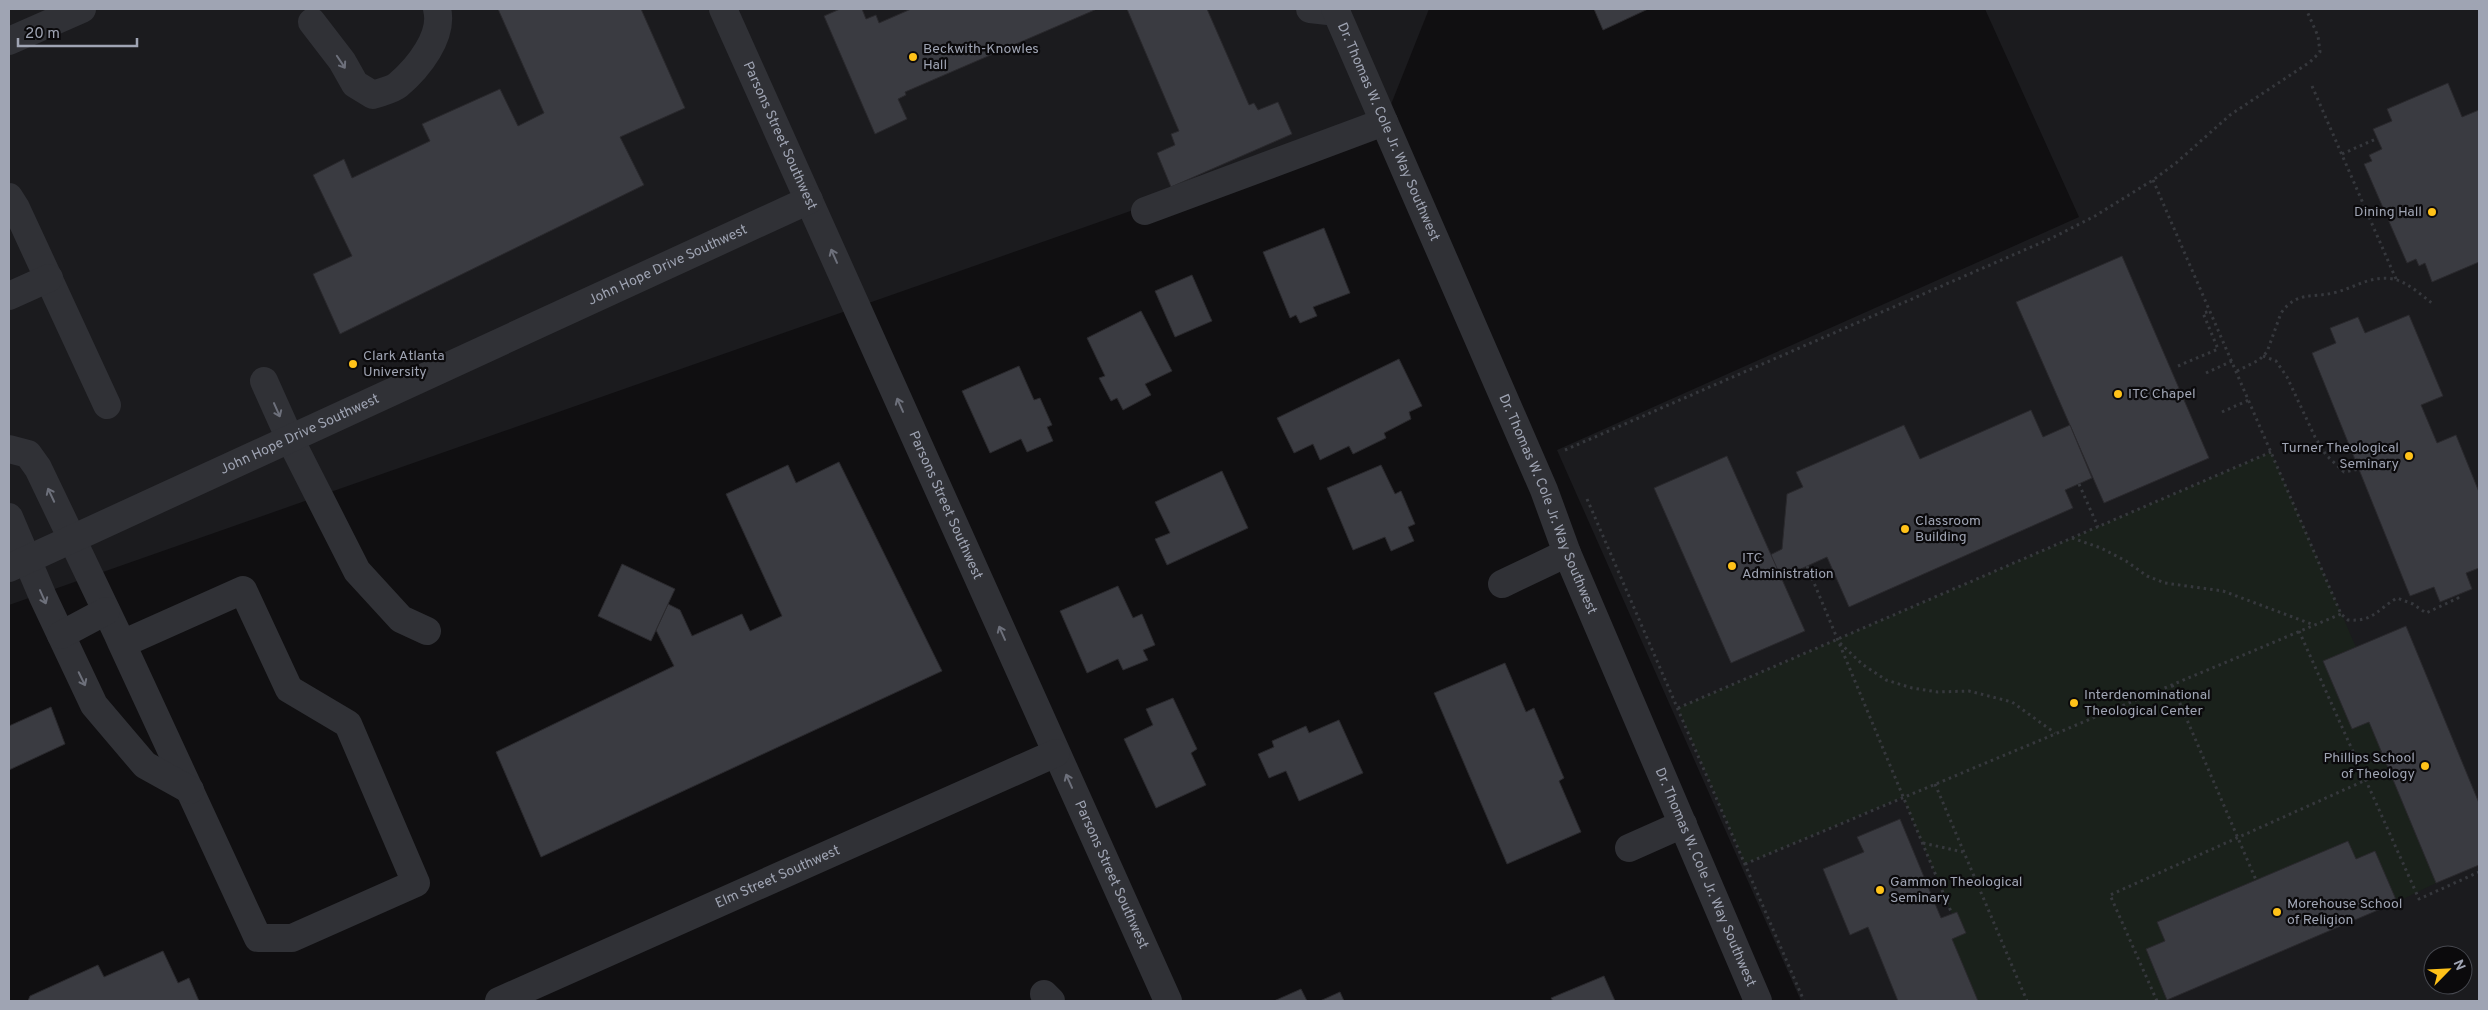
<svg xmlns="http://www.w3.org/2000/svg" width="2488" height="1010" font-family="Overpass,sans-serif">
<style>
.built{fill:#1b1b1e;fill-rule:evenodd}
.green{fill:#1a211b}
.building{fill:#3a3b41;stroke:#2a292d}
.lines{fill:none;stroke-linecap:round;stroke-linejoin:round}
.path{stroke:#36383d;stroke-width:3;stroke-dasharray:2.5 4;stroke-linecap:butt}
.minor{stroke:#303136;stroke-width:28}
.oneway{stroke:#6d707b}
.poi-dot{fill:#ffc219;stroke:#0b0a0c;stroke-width:2}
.labels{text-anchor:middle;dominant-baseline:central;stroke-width:4.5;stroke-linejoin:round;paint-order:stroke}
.poi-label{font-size:14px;fill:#9fa4b3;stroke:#0b0a0c;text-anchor:start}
.street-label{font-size:14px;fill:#9fa4b3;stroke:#0b0a0c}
</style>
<rect width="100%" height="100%" fill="#100f11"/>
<g class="built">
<path d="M9 9H1429L1384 122 9 605Z"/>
<path d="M1985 9H2479V1001H1801L1557 450 2079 217ZM2433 955H2463V985H2433Z"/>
</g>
<path class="green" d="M2271 452 2356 647 2323 661 2352 729 2369 722 2436 883 2397 902 2375 851 2356 859 2348 841 2157 922 2165 941 2146 950 2167 1001H1978L1952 939 1966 933 1957 912 1952 914 1903 797 1745 864 1678 708Z"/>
<g class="building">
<path d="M498 9H641L685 108 620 137 644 185 340 334 313 274 352 256 313 175 344 159 352 178 430 141 422 124 500 89 518 126 544 113Z"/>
<path d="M840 9H862L866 19 876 15 879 23 911 9H1097L905 92 906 95 898 99 907 119 875 134 824 16Z"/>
<path d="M1127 9H1207L1249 105 1254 103 1258 110 1278 102 1292 134 1171 187 1157 153 1175 145 1171 134 1179 131Z"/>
<path d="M1594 9H1648L1603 30Z"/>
<path d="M2448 83 2462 117 2479 110V262L2432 282 2425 263 2419 266 2416 259 2407 263 2364 164 2372 161 2369 155 2382 149 2373 129 2392 121 2387 109Z"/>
<path d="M1324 228 1350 293 1313 307 1317 316 1300 323 1296 315 1290 318 1263 252Z"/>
<path d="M2122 256 2209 458 2104 503 2016 302Z"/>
<path d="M1192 275 1212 321 1175 337 1155 291Z"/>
<path d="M1141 311 1172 371 1145 384 1151 395 1123 410 1117 398 1111 401 1099 378 1105 376 1087 338Z"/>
<path d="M2409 315 2443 396 2421 405 2437 443 2456 435 2479 492V568L2466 573 2472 589 2440 602 2434 587 2410 596 2312 353 2336 343 2330 328 2358 317 2365 333Z"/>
<path d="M1399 359 1422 406 1409 412 1411 419 1384 433 1386 438 1353 454 1349 446 1320 460 1313 444 1294 453 1277 418Z"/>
<path d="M1019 366 1034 400 1040 398 1052 425 1047 427 1053 441 1027 452 1021 439 990 453 962 391Z"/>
<path d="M2031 410 2043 437 2070 425 2092 478 2065 490 2073 508 1849 607 1827 557 1781 578 1770 555 1782 549 1787 494 1803 487 1796 472 1904 425 1920 459Z"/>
<path d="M1727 456 1805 631 1731 663 1654 488Z"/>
<path d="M839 462 942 671 541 857 496 752 674 666 656 630 668 604 680 610 692 636 742 614 750 631 782 616 726 494 788 465 796 483Z"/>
<path d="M1381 465 1395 494 1401 491 1415 524 1408 527 1414 541 1391 551 1385 537 1353 550 1327 488Z"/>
<path d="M1222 471 1248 528 1167 565 1155 539 1170 533 1155 502Z"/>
<path d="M622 564 675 589 651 641 598 616Z"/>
<path d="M1118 586 1133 618 1142 614 1155 645 1143 650 1148 660 1123 670 1118 659 1087 673 1060 611Z"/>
<path d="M2406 626 2479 803V865L2436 883 2369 722 2352 729 2323 661Z"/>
<path d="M1505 663 1526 712 1534 708 1564 778 1559 781 1581 832 1507 864 1434 693Z"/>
<path d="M1173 698 1197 749 1191 753 1206 785 1156 808 1124 739 1153 725 1146 709Z"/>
<path d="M51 707 65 744 9 770V726Z"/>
<path d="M1339 720 1363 773 1299 801 1286 771 1269 778 1258 754 1274 747 1272 741 1306 726 1309 733Z"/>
<path d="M1900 819 1941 918 1957 912 1966 933 1952 939 1978 1001H1898L1868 927 1850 935 1823 869 1864 852 1857 837Z"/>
<path d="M2348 841 2356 859 2375 851 2397 902 2167 1000 2146 949 2165 941 2157 922Z"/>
<path d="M163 951 178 983 189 978 199 1001H28L30 996 98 965 104 977Z"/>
<path d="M1604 976 1615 1001H1553L1551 998Z"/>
<path d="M1301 989 1307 1001H1274Z"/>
<path d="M1340 992 1344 1001H1320Z"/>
</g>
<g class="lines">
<g class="path">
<path d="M2312 86 2396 279"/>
<path d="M2342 154 2378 138"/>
<path d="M2153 180 2341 614 2348 620C2373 622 2378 609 2397 598L2413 604 2426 613 2458 598 2456 596"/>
<path d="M2263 356 2276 361 2287 377 2315 437 2326 455 2344 472 2359 469"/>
<path d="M2178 366 2218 349 2203 313 2211 311"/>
<path d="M2237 371 2259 360 2267 352 2281 313C2297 291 2312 298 2333 293 2355 288 2370 275 2393 279 2408 282 2421 295 2433 304"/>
<path d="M2206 373 2232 361"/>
<path d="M2222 412 2249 400"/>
<path d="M1565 450 2052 238 2095 216 2153 180 2176 163 2230 115 2310 62 2320 52 2318 36 2306 9"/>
<path d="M2079 484 2098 527"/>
<path d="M1587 499 1804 1001"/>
<path d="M2072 538 2101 548 2126 561 2147 576 2165 583 2223 591 2314 625"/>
<path d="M1807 566 1952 914"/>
<path d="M2299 631 2419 899 2479 872"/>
<path d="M1840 643 1862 664 1886 680 1912 688 1938 692 1969 691 2012 702 2055 733"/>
<path d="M2172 685 2256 880"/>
<path d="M1678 708 2271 452"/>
<path d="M1935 784 2027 1001"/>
<path d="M1923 843 1963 852"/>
<path d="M1745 864 2341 614"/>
<path d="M2157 1001 2110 895 2366 780"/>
</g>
<g class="minor">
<path id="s1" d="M723 9 1168 1001"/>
<path d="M1310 9 1337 12"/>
<path id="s2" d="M1335 9 1544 490 1567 553 1758 1001"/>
<path d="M312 22 342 61 355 84 373 95C381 92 392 90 398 85 418 68 444 36 437 9"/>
<path d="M9 41 82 9"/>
<path d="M9 197 16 208 107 405"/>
<path d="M1145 211 1384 122"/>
<path d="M9 296 49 278"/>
<path d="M264 381 290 439 357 571 401 619 427 631"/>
<path d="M9 449 28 454 38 468 118 635 122 644 258 938H292L416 883 348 724 289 689 243 590 122 644"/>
<path d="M9 517 43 597 94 705 145 765 190 790"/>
<path id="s3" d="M9 568 809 200"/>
<path d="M1502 584 1567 553"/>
<path d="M61 635 106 611"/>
<path d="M1629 848 1683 824"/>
<path d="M1044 994 1051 1001"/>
<path id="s4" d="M499 1001 1056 753"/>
</g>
</g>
<defs><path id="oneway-shaft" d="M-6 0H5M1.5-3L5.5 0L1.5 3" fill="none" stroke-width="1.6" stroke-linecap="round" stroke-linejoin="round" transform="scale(1.25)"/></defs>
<g class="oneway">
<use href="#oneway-shaft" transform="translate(341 62) rotate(56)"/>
<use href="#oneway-shaft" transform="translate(834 256) rotate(-114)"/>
<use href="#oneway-shaft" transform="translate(900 405) rotate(-114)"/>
<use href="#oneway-shaft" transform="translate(277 410) rotate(66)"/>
<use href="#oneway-shaft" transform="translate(51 495) rotate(-115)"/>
<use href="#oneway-shaft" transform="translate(43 597) rotate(66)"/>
<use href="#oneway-shaft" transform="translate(1002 633) rotate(-114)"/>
<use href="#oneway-shaft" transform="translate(82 679) rotate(64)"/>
<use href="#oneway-shaft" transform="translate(1069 781) rotate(-114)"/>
</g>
<g class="poi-dot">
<circle cx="913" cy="57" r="5"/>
<circle cx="2432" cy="212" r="5"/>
<circle cx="353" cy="364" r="5"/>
<circle cx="2118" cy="394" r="5"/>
<circle cx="2409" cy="456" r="5"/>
<circle cx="1905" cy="529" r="5"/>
<circle cx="1732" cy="566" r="5"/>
<circle cx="2074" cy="703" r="5"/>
<circle cx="2425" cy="766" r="5"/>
<circle cx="1880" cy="890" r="5"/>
<circle cx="2277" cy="912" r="5"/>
</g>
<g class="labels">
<g class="poi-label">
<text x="923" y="49">Beckwith-Knowles<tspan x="923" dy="16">Hall</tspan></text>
<text x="2422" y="212" text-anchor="end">Dining Hall</text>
<text x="363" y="356">Clark Atlanta<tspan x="363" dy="16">University</tspan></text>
<text x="2128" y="394">ITC Chapel</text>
<text x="2399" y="448" text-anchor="end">Turner Theological<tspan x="2399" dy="16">Seminary</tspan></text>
<text x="1915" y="521">Classroom<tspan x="1915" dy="16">Building</tspan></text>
<text x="1742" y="558">ITC<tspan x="1742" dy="16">Administration</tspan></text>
<text x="2084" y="695">Interdenominational<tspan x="2084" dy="16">Theological Center</tspan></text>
<text x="2415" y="758" text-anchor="end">Phillips School<tspan x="2415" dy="16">of Theology</tspan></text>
<text x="1890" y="882">Gammon Theological<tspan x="1890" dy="16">Seminary</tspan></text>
<text x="2287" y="904">Morehouse School<tspan x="2287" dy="16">of Religion</tspan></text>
</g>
<g class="street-label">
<text stroke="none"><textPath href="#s2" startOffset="134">Dr. Thomas W. Cole Jr. Way Southwest</textPath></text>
<text stroke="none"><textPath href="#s1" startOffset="139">Parsons Street Southwest</textPath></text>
<text stroke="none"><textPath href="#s3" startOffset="725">John Hope Drive Southwest</textPath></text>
<text stroke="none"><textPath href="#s3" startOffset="320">John Hope Drive Southwest</textPath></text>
<text stroke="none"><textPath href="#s2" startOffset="539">Dr. Thomas W. Cole Jr. Way Southwest</textPath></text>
<text stroke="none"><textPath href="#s1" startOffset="544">Parsons Street Southwest</textPath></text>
<text stroke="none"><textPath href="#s1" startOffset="949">Parsons Street Southwest</textPath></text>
<text stroke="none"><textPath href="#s4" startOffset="305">Elm Street Southwest</textPath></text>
<text stroke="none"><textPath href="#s2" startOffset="944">Dr. Thomas W. Cole Jr. Way Southwest</textPath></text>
</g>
</g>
<rect width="2488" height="1010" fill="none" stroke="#9fa4b3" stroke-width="20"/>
<g transform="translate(2448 970) rotate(66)"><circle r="24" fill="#0b0a0c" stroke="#46484f"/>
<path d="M0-4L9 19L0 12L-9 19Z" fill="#ffc219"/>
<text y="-8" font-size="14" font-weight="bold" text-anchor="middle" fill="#9fa4b3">N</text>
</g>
<path d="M18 38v8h119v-8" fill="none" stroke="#9fa4b3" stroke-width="2.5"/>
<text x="25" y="38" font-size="15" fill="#9fa4b3" stroke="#0b0a0c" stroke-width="4" paint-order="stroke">20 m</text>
</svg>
